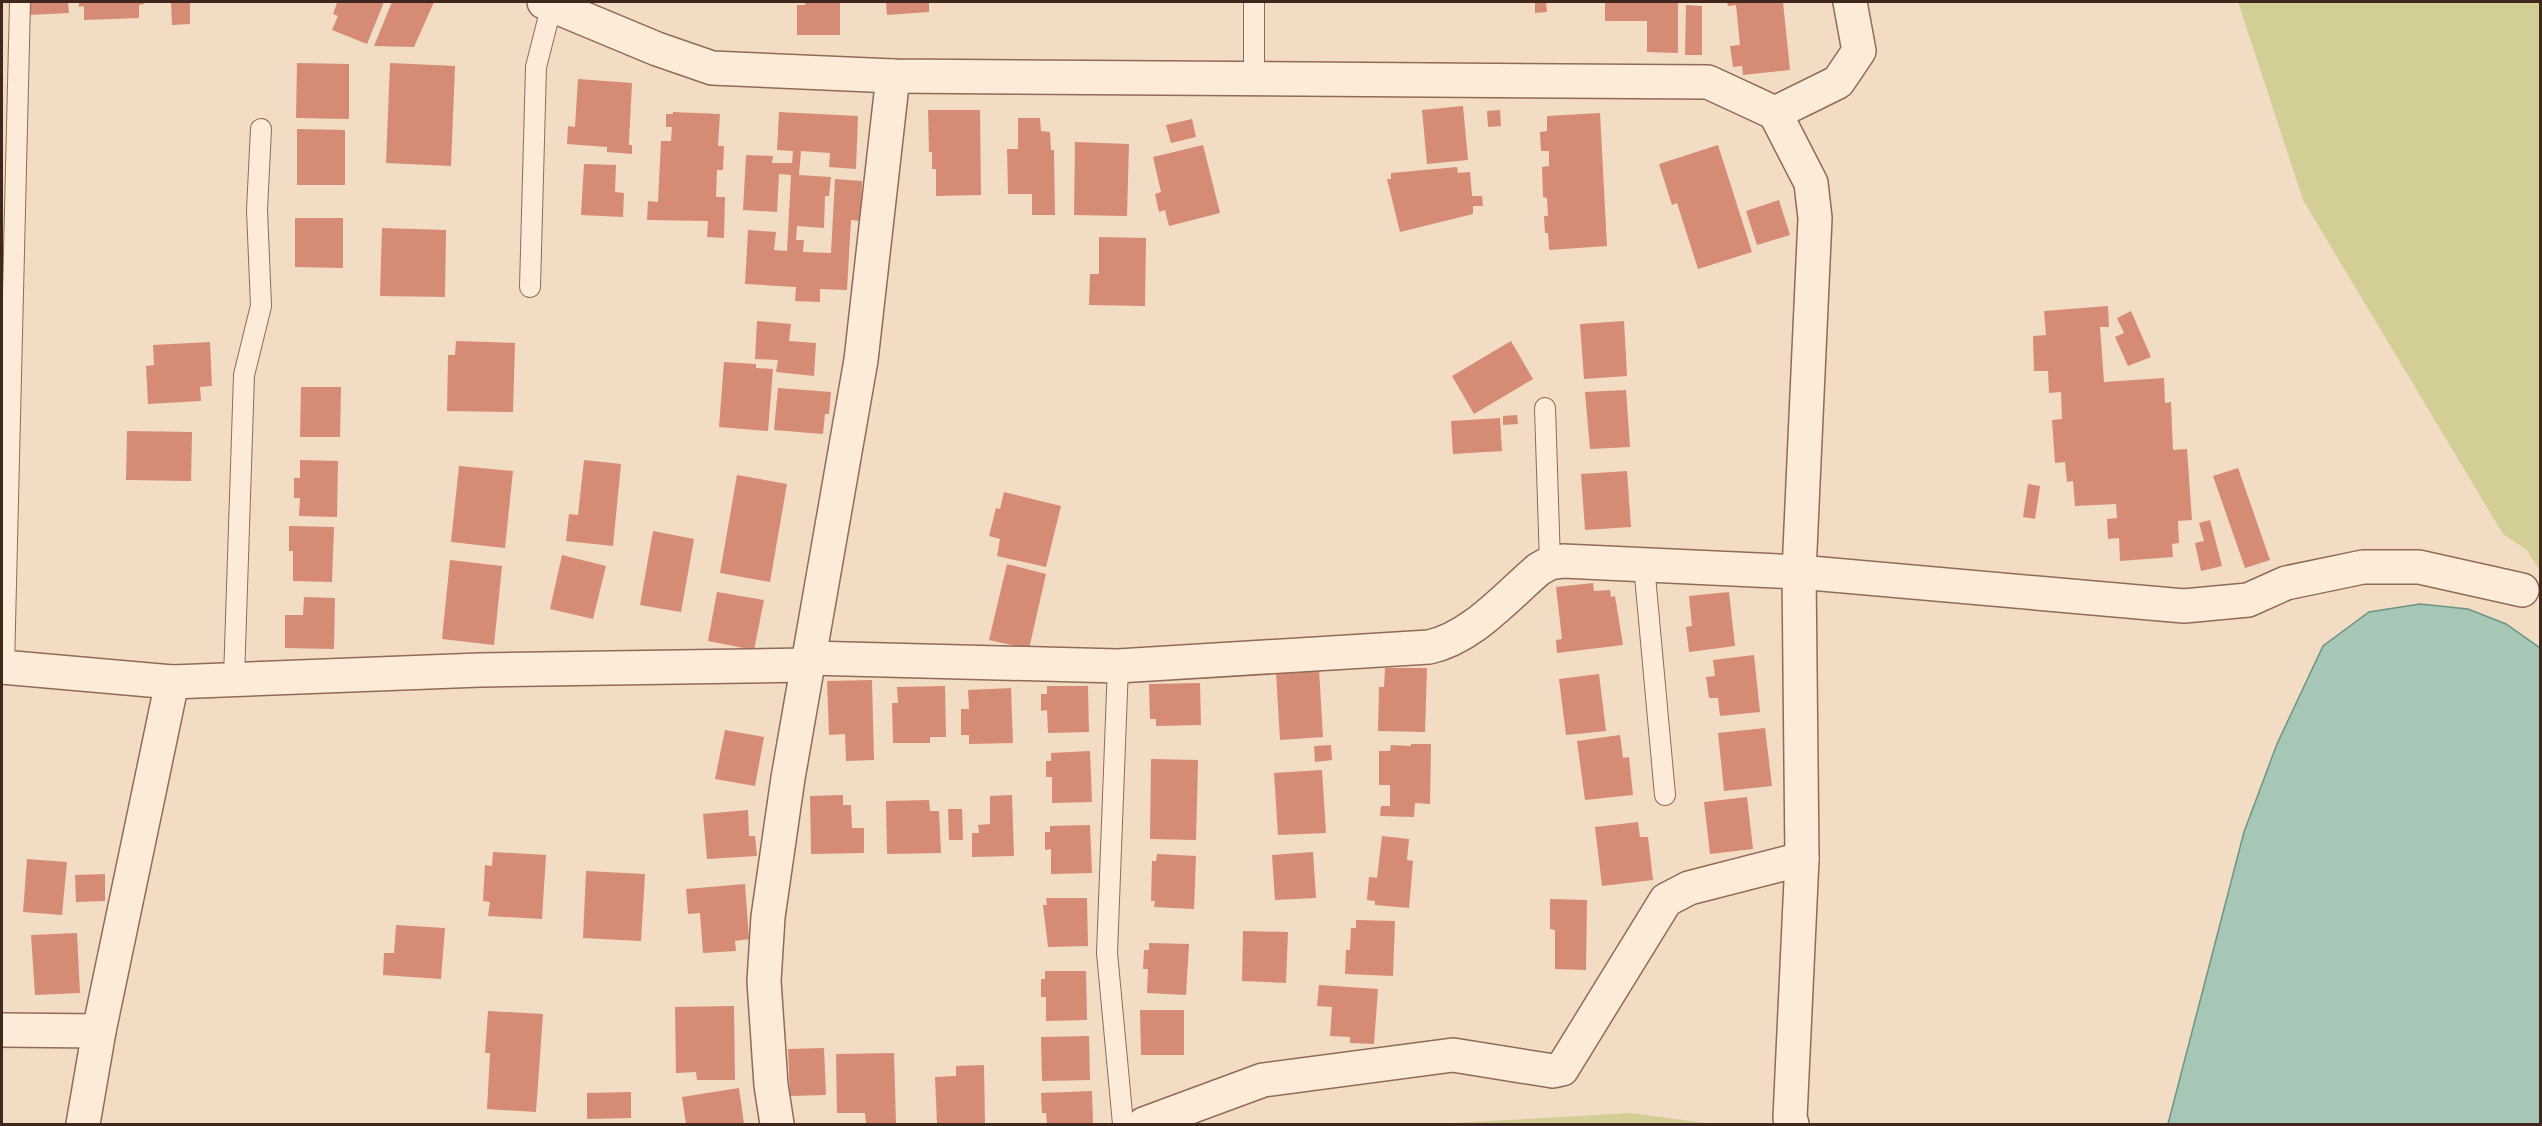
<svg xmlns="http://www.w3.org/2000/svg" width="2542" height="1126" font-family="'Playfair Display',serif">
<style>
.green{fill:#d3ce96}
.water{fill:#a6c6b6;stroke:#6b9583;stroke-width:1.5}
.building{fill:#d68b75}
.lines{fill:none;stroke-linecap:round;stroke-linejoin:round}
.service-casing{stroke:#906b57;stroke-width:22}
.minor-casing{stroke:#906b57;stroke-width:36}
.service{stroke:#fcebd8;stroke-width:20}
.minor{stroke:#fcebd8;stroke-width:33}
</style>
<rect width="100%" height="100%" fill="#f3dcc4"/>
<g class="green">
<path d="M2238 2H2540V571L2527 550 2503 534 2303 200Z"/>
<path d="M1631 1113 1713 1124H1445L1453 1123Z"/>
</g>
<path class="water" d="M2420 604 2468 609 2506 624 2540 648V1124H2168L2244 832 2277 744 2323 646 2369 612Z"/>
<g class="building">
<path d="M28 2H68L69 13 29 15Z"/>
<path d="M79 2H144V4L139 5V18L84 20V6L79 7Z"/>
<path d="M171 2H190V24L172 25Z"/>
<path d="M333 2H384L367 44 332 30 338 16 333 14 337 3Z"/>
<path d="M392 2H434L414 47 374 46Z"/>
<path d="M805 2H840V35H797V5H805Z"/>
<path d="M886 2H929V12L887 15Z"/>
<path d="M1535 2H1546L1547 12 1535 13Z"/>
<path d="M1605 2H1678V53L1647 52V21H1605Z"/>
<path d="M1727 2H1783L1790 70 1743 75 1742 66 1733 67 1730 46 1740 45 1736 5 1728 6Z"/>
<path d="M1686 5 1702 6V55H1685Z"/>
<path d="M297 63 349 64V119L296 118Z"/>
<path d="M390 63 455 66 451 166 386 163Z"/>
<path d="M578 79 632 83 629 141V145H632V154L607 152V147L567 144 568 126 575 127Z"/>
<path d="M1463 106 1468 160 1427 164 1422 110Z"/>
<path d="M928 110H980L981 195 936 196V169H932V152H929Z"/>
<path d="M1500 110 1501 126 1488 127 1487 111Z"/>
<path d="M673 112 720 114 718 146H724L723 170H717L716 197H725L724 238 707 237 708 221 647 220 648 201 658 202 661 141H671L672 127H666V114H673Z"/>
<path d="M779 112 858 116 856 169 829 167 830 153 801 151 799 175 831 177 829 196H825L824 228 797 226 796 240H804L803 252 831 253 835 179 862 181 861 221 851 220 847 290 820 289V302L795 301 796 287 745 284 748 230 776 232 774 250 787 251 791 175 779 174 777 212 743 210 746 155 773 156 772 163H792L793 151 777 150Z"/>
<path d="M1600 113 1607 246 1549 250 1548 233H1545L1544 216H1548L1547 198 1543 197 1542 167 1549 166V151H1541L1540 132 1547 131V116Z"/>
<path d="M1018 118H1040L1041 131 1050 132 1051 150H1054L1055 215H1032V194H1008L1007 149H1018Z"/>
<path d="M1192 119 1196 137 1171 143 1166 125Z"/>
<path d="M297 129 345 130V185H297Z"/>
<path d="M1075 142 1129 144 1127 216 1074 215Z"/>
<path d="M1203 145 1220 213 1169 226 1165 210 1159 212 1155 194 1161 192 1153 157Z"/>
<path d="M1718 145 1752 252 1698 269 1677 203 1672 205 1659 164Z"/>
<path d="M584 164 616 165 615 192 624 193 623 217 581 215Z"/>
<path d="M1457 167 1458 173 1470 172 1472 196H1482L1483 206H1473V214L1400 232 1387 179H1391V173Z"/>
<path d="M1779 200 1790 235 1757 245 1746 211Z"/>
<path d="M295 218H343V268L295 267Z"/>
<path d="M382 228 446 230 445 297 380 296Z"/>
<path d="M1099 237 1146 238 1145 306 1089 305 1090 274H1099Z"/>
<path d="M2108 306 2109 327H2100L2104 382 2164 378 2165 403 2171 402 2173 450 2187 449 2192 520 2178 521 2179 543 2172 544 2173 557 2120 561 2119 538 2108 539 2107 519 2117 518 2116 504 2075 506 2073 481 2067 482 2065 462 2055 463 2052 420 2062 419 2061 392 2049 393 2048 371H2034L2033 336 2046 335 2044 311Z"/>
<path d="M2131 311 2151 357 2128 366 2115 337 2124 333 2117 318Z"/>
<path d="M757 321 791 324 789 341 816 343 814 376 776 372 778 360 755 359Z"/>
<path d="M1624 321 1627 376 1584 379 1580 324Z"/>
<path d="M456 341 515 343 513 412 447 411 448 355H455Z"/>
<path d="M1511 341 1533 379 1474 414 1452 376Z"/>
<path d="M210 342 212 386 200 387 201 401 148 404 146 366 154 365 153 345Z"/>
<path d="M724 362 756 364V368L773 369 768 431 719 427Z"/>
<path d="M301 387H341L340 437H300Z"/>
<path d="M778 388 831 392 829 414H825L823 434 774 430Z"/>
<path d="M1626 390 1630 447 1590 449 1585 392Z"/>
<path d="M1517 415 1518 424 1503 425V416Z"/>
<path d="M1500 418 1502 451 1453 454 1451 421Z"/>
<path d="M127 431 192 432 191 481 126 480Z"/>
<path d="M300 460 338 461 337 517 299 516 300 498H294V478H300Z"/>
<path d="M584 460 621 464 613 546 566 541 569 514 578 515Z"/>
<path d="M459 466 513 471 505 548 451 542Z"/>
<path d="M2238 468 2270 560 2245 568 2213 476Z"/>
<path d="M1627 471 1631 527 1585 530 1581 474Z"/>
<path d="M737 475 787 484 770 582 720 573Z"/>
<path d="M2028 484 2040 486 2035 519 2023 517Z"/>
<path d="M1004 492 1061 506 1046 567 997 556 1000 539 989 536 996 508 1000 509Z"/>
<path d="M2210 520 2222 566 2201 571 2195 543 2204 541 2199 523Z"/>
<path d="M289 526 334 527 332 582 293 581V551H289Z"/>
<path d="M653 531 694 539 681 612 640 605Z"/>
<path d="M562 555 606 566 593 619 550 609Z"/>
<path d="M450 560 502 566 494 645 442 639Z"/>
<path d="M1007 564 1046 574 1029 649 989 640Z"/>
<path d="M1593 583 1594 591 1610 590 1611 597 1615 596 1623 645 1557 653 1556 640 1562 639 1556 587Z"/>
<path d="M717 592 764 600 754 650 708 641Z"/>
<path d="M1729 592 1735 646 1689 652 1686 627 1692 626 1689 596Z"/>
<path d="M304 597 335 598 334 649 285 648V615H303Z"/>
<path d="M1754 655 1760 712 1720 716 1718 698H1709L1706 677 1715 676 1713 660Z"/>
<path d="M1385 668H1427L1425 732 1378 731 1379 687H1384Z"/>
<path d="M1319 669 1323 737 1280 740 1276 672Z"/>
<path d="M1599 674 1606 731 1566 735 1559 679Z"/>
<path d="M872 680 874 760 846 761 845 734 829 735 827 681Z"/>
<path d="M1200 683 1201 725 1156 726V719H1150L1149 684Z"/>
<path d="M945 686 946 737H930V743H893L892 703H898L897 687Z"/>
<path d="M1047 686H1088L1089 732 1048 733 1047 710 1041 711V694H1047Z"/>
<path d="M1011 688 1013 743 969 744V735H961V709H969L968 690Z"/>
<path d="M1765 728 1772 786 1724 791 1718 733Z"/>
<path d="M725 730 764 737 755 786 715 779Z"/>
<path d="M1620 735 1623 758 1629 757 1633 795 1585 800 1577 741Z"/>
<path d="M1411 744H1431L1430 804 1415 803 1414 817 1380 816 1381 806H1390V785H1379V751H1390L1391 745 1411 746Z"/>
<path d="M1331 745 1332 760 1315 762 1314 746Z"/>
<path d="M1090 751 1092 802 1052 803V777H1046V761H1051V753Z"/>
<path d="M1151 759 1198 760 1196 840 1150 839Z"/>
<path d="M1322 770 1326 833 1278 835 1274 773Z"/>
<path d="M843 795V805H851L852 828H864V853L811 854 810 796Z"/>
<path d="M1012 795 1014 856 972 857V833H979L978 825 990 824V796Z"/>
<path d="M1747 797 1753 849 1710 854 1704 802Z"/>
<path d="M929 800 930 811H939L941 853 887 854 886 801Z"/>
<path d="M948 809H962L963 840H949Z"/>
<path d="M748 810 749 836H755L757 856 707 859 703 814Z"/>
<path d="M1638 822 1640 837H1648L1653 880 1602 886 1595 827Z"/>
<path d="M1090 825 1092 873 1051 874V849L1045 850V832H1050V826Z"/>
<path d="M1382 836 1409 839 1407 860 1413 861 1409 908 1375 905V901L1367 900 1369 877 1377 878Z"/>
<path d="M493 852 546 855 542 919 488 916 490 902 483 901 485 865 492 866Z"/>
<path d="M1313 852 1316 898 1275 900 1272 855Z"/>
<path d="M1157 854 1196 856 1194 909 1154 907 1155 901H1151L1152 861H1156Z"/>
<path d="M27 859 67 862 62 915 23 912Z"/>
<path d="M586 871 645 874 641 941 583 938Z"/>
<path d="M105 874V901L76 902 75 875Z"/>
<path d="M745 884 749 939 735 941 736 951 703 953 700 913 688 914 686 889Z"/>
<path d="M1046 898H1087L1088 946 1048 947 1043 905H1047Z"/>
<path d="M1550 899 1587 900 1586 970 1555 969V930L1550 929Z"/>
<path d="M1356 920 1395 921 1393 976 1345 974 1346 950H1350L1351 928H1356Z"/>
<path d="M396 925 445 928 441 979 383 975 384 953H394Z"/>
<path d="M1243 931 1288 932 1286 983 1242 981Z"/>
<path d="M77 933 80 993 35 995 31 935Z"/>
<path d="M1149 943 1189 944 1186 995 1147 993 1148 969H1143L1144 950H1149Z"/>
<path d="M1045 971H1086L1087 1020 1046 1021V997H1041V979H1045Z"/>
<path d="M1319 985 1378 989 1374 1044 1350 1043V1037L1330 1036 1332 1007 1317 1006Z"/>
<path d="M734 1006 735 1080H697L696 1072 676 1073 675 1007Z"/>
<path d="M1140 1010H1184V1055H1141Z"/>
<path d="M488 1011 543 1014 536 1112 487 1109 490 1053H485Z"/>
<path d="M1089 1036 1090 1080 1042 1081 1041 1037Z"/>
<path d="M824 1048 826 1095 790 1096 788 1049Z"/>
<path d="M894 1053 896 1124H866L865 1113H837L836 1054Z"/>
<path d="M984 1065 985 1124H937L935 1077 956 1076V1066Z"/>
<path d="M739 1088 744 1124H686L682 1097Z"/>
<path d="M1092 1091 1093 1124H1047L1046 1113H1042L1041 1093Z"/>
<path d="M631 1092V1118L587 1119V1093Z"/>
</g>
<g class="lines">
<g class="service-casing">
<g id="service">
<path d="M1254 2V79"/>
<path d="M530 287 536 67 552 4"/>
<path d="M1545 408 1550 563"/>
<path d="M1644 565 1665 795"/>
<path d="M1118 666 1107 953 1123 1124"/>
<path d="M4 667 20 2"/>
<path d="M234 679 244 375 261 306 257 210 261 129"/>
</g>
</g>
<g class="minor-casing">
<g id="minor">
<path d="M544 2 657 49 712 68 893 76 1708 82 1775 113 1811 183 1815 218 1799 572 1802 859 1790 1118 1792 1124"/>
<path d="M1775 113 1838 82 1859 51 1850 2"/>
<path d="M809 658 1118 666 1429 647C1472 638 1506 597 1539 569L1550 563 1563 561 1799 572 2184 606 2248 600 2286 583 2363 567H2419L2522 590"/>
<path d="M2 667 172 682 480 670 807 665"/>
<path d="M2 1030 99 1031"/>
<path d="M83 1124 99 1031 172 682"/>
<path d="M777 1124 771 1085 764 981 768 917 788 778 861 360 893 76"/>
<path d="M1144 1124 1263 1080 1453 1055 1553 1071 1562 1069 1666 900 1689 888 1802 859"/>
</g>
</g>
<use href="#service" class="service"/>
<use href="#minor" class="minor"/>
</g>
<rect width="2542" height="1126" fill="none" stroke="#3f271d" stroke-width="6"/>
</svg>
